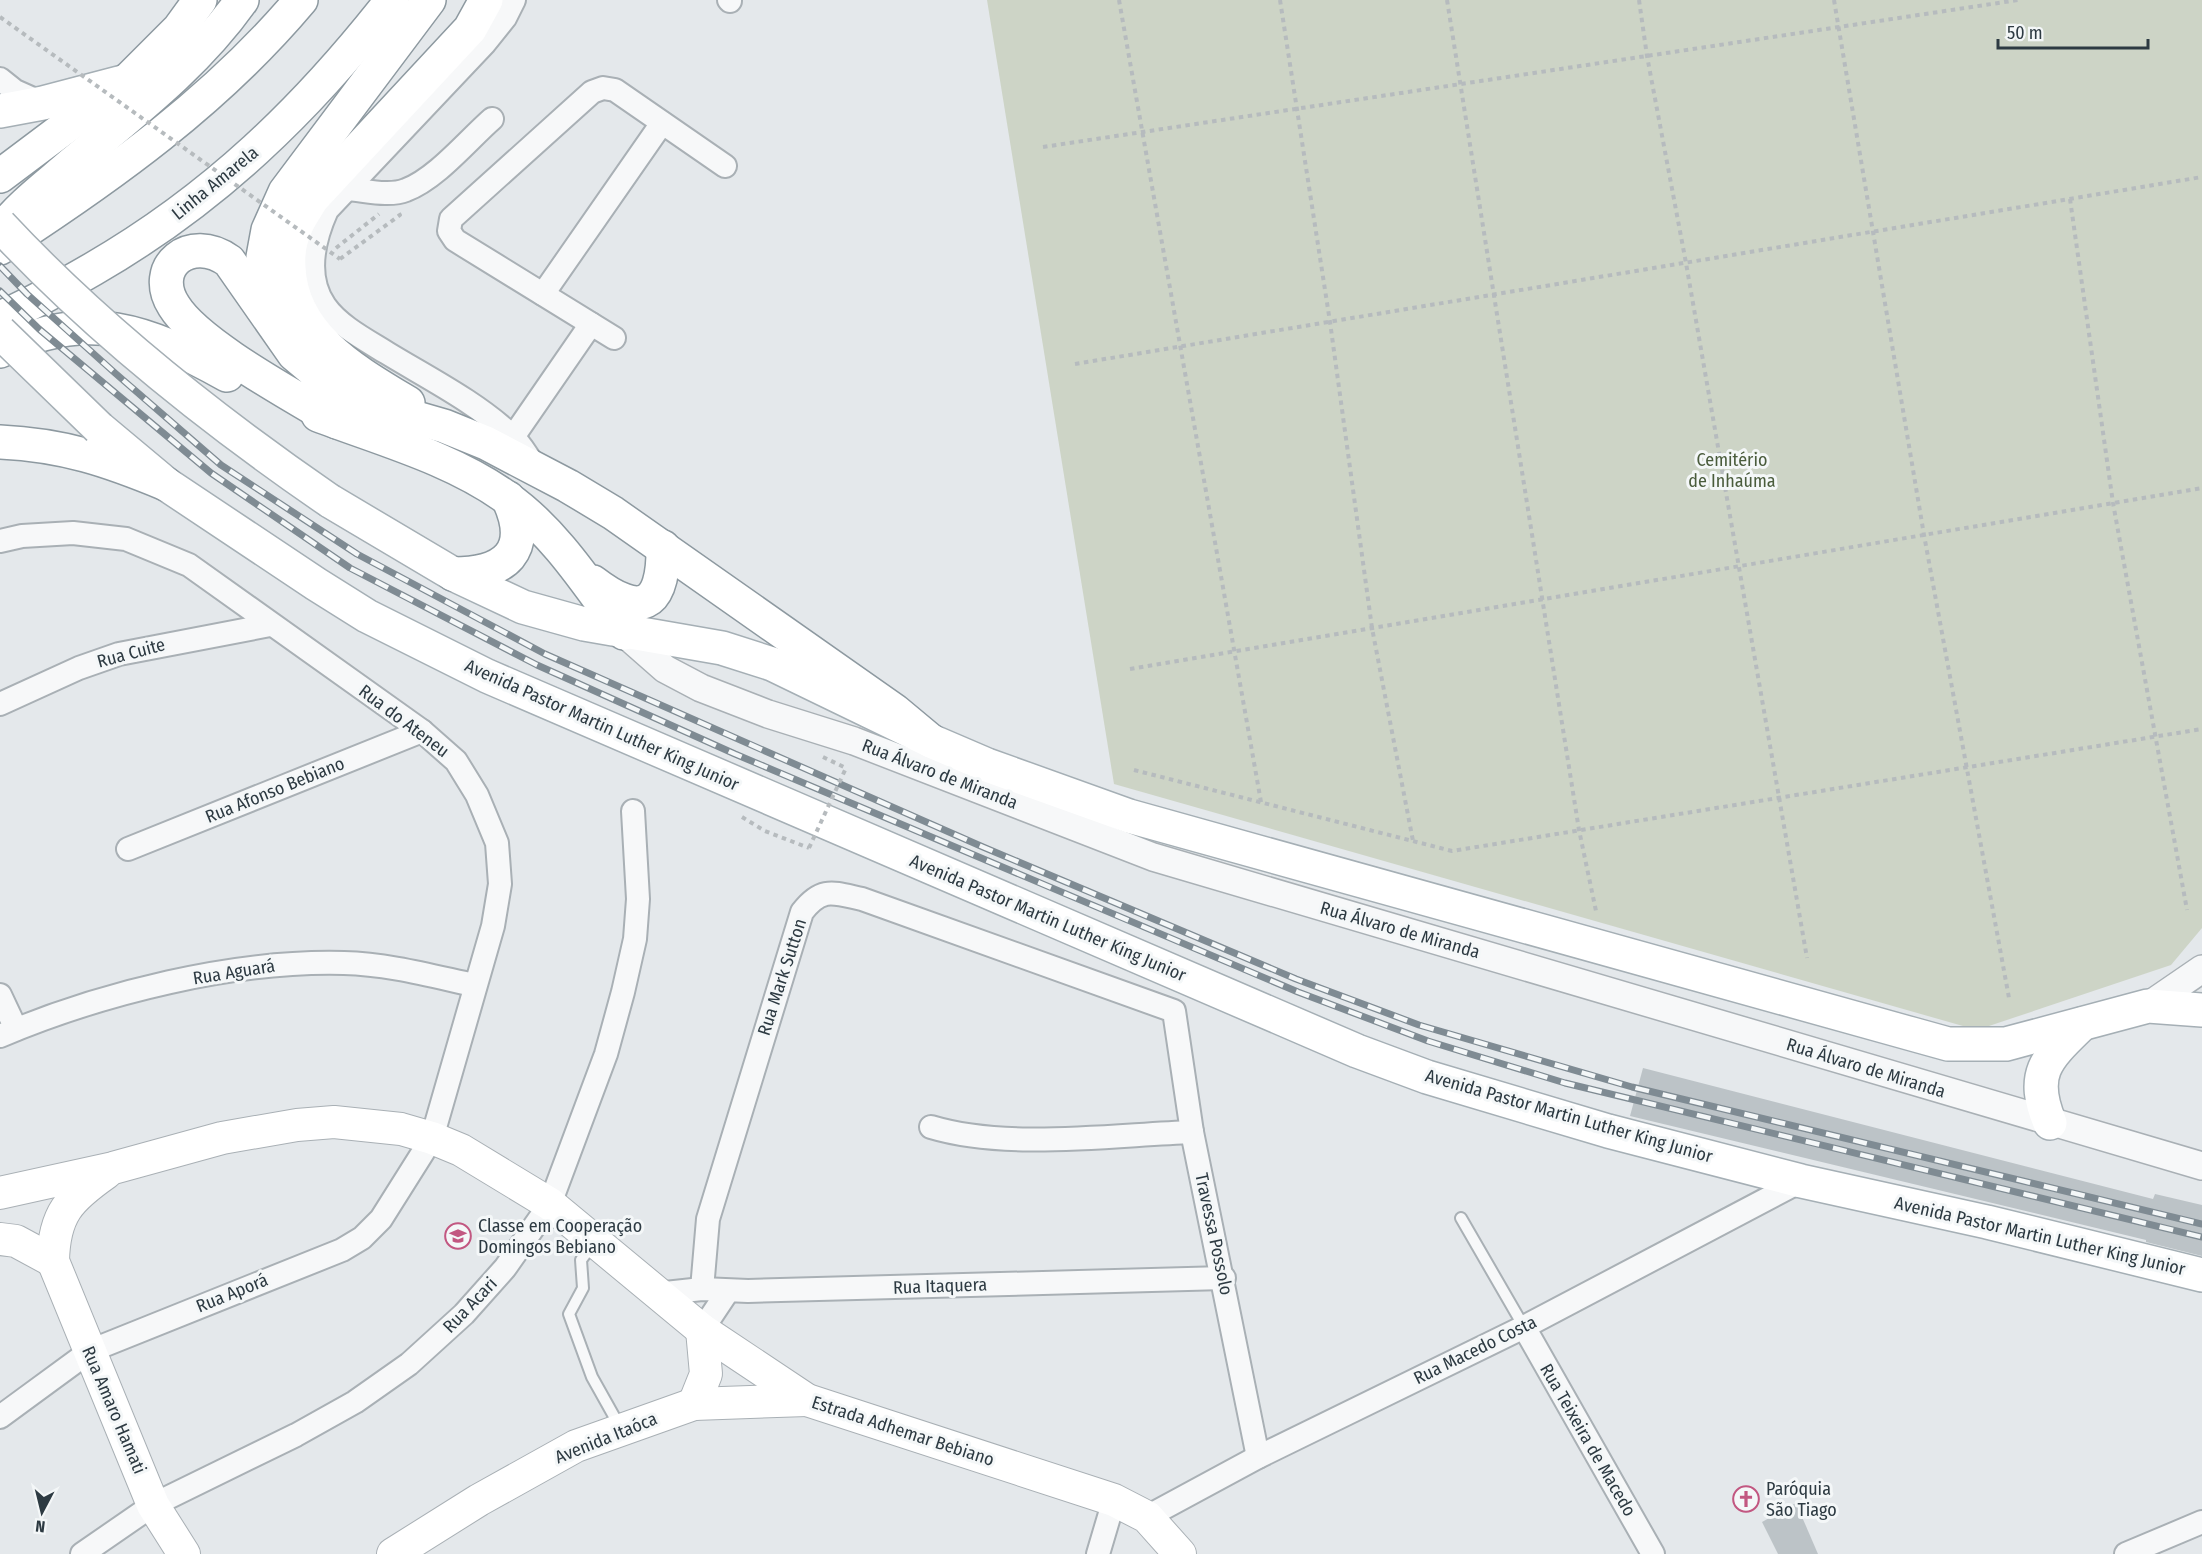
<svg xmlns="http://www.w3.org/2000/svg" width="2202" height="1554" font-family="'Fira Sans Condensed',sans-serif">
<style>
.green{fill:#cdd4c6}
.building{fill:#bcc3c7}
.lines{fill:none;stroke-linecap:round;stroke-linejoin:round}
.service-casing{stroke:#a9b0b5;stroke-width:14}
.minor-casing{stroke:#a9b0b5;stroke-width:26}
.tertiary-casing{stroke:#a9b0b5;stroke-width:30}
.secondary-casing{stroke:#a9b0b5;stroke-width:34}
.primary-casing{stroke:#a5afb5;stroke-width:36}
.motorway-casing{stroke:#8d99a0;stroke-width:36}
.path{stroke:#b6bbbe;stroke-width:4;stroke-dasharray:4.5 4.5;stroke-linecap:butt}
.service{stroke:#f7f8f9;stroke-width:10}
.minor{stroke:#f7f8f9;stroke-width:22}
.tertiary{stroke:#f7f8f9;stroke-width:27}
.secondary{stroke:#fff;stroke-width:32}
.primary{stroke:#fff;stroke-width:33}
.motorway{stroke:#fff;stroke-width:33}
.rail-casing{stroke:#7f8b93;stroke-width:7}
.rail{stroke:#f4f7f8;stroke-width:4.5;stroke-dasharray:14;stroke-linecap:butt}
.primary-bridge-casing{stroke:#a5afb5;stroke-width:36;stroke-linecap:butt}
.path-bridge{stroke:#b6bbbe;stroke-width:4;stroke-dasharray:4.5 4.5;stroke-linecap:butt}
.primary-bridge{stroke:#fff;stroke-width:33}
.labels{text-anchor:middle;dominant-baseline:central;stroke-width:6;stroke-linejoin:round;paint-order:stroke}
.street-label{font-size:18px;fill:#2d3a42;stroke:#f4f7f8}
.park-label{font-size:18px;fill:#4a5c3c;stroke:#f4f7f8}
.poi-label{font-size:18px;fill:#2d3a42;stroke:#f4f7f8;text-anchor:start}
</style>
<rect width="100%" height="100%" fill="#e4e8eb"/>
<path class="green" d="M987 0H2202V928L2171 965 1977 1030 1114 784Z"/>
<g class="building">
<path d="M1643 1068 2153 1199 2155 1194 2202 1205V1256L2146 1242V1240L1630 1116Z"/>
<path d="M1796 1503 1818 1554H1778L1762 1522Z"/>
</g>
<g class="lines">
<g class="service-casing">
<g id="service">
<path d="M1461 1218 1524 1327"/>
<path d="M593 1244 581 1260 583 1288 569 1314 592 1377 620 1427"/>
</g>
</g>
<g class="minor-casing">
<g id="minor">
<path d="M514 0 505 18 485 43 327 210C314 239 305 277 325 306 339 326 366 340 387 353 428 378 476 402 512 436 521 444 527 456 534 465"/>
<path d="M729 0 730 1"/>
<path d="M0 79 15 91 42 103"/>
<path d="M346 189C364 190 389 197 406 190 436 179 468 140 492 119"/>
<path d="M543 294 662 123"/>
<path d="M614 338 455 240 449 231 451 219 592 92 603 88 615 90 725 166"/>
<path d="M513 437 591 324"/>
<path d="M0 541 22 536 73 533 126 539 189 565 422 731 456 761 477 795 497 843 500 884 493 926 432 1138 381 1219 362 1238 342 1250 90 1351 0 1417"/>
<path d="M0 704 79 668 119 654 270 625"/>
<path d="M128 849 422 731"/>
<path d="M0 995 16 1029"/>
<path d="M0 1036C102 993 234 960 344 963 388 964 432 976 474 985"/>
<path d="M931 1127C1007 1150 1112 1135 1192 1132"/>
<path d="M702 1289 708 1219 802 912C822 886 834 893 862 899L1174 1011 1192 1132 1258 1457"/>
<path d="M656 1294 702 1289 748 1291 1224 1278"/>
<path d="M1524 1327 1653 1554"/>
<path d="M702 1330 728 1291"/>
<path d="M1147 1517 1258 1457 1524 1327 1801 1181"/>
<path d="M82 1554 153 1505 296 1435 355 1402 409 1364 464 1314 505 1268 550 1204 606 1054 623 992 635 939 638 899 633 811"/>
<path d="M1098 1554 1114 1500"/>
<path d="M2126 1554 2202 1522"/>
</g>
</g>
<g class="tertiary-casing">
<g id="tertiary">
<path d="M624 633 665 669 701 688 768 714 854 741 1153 857 2202 1166"/>
<path d="M2148 1006 2202 969"/>
</g>
</g>
<g class="secondary-casing">
<g id="secondary">
<path d="M106 1173C69 1199 54 1214 53 1261L153 1505 184 1554"/>
<path d="M0 1193 113 1168 222 1138 297 1125 334 1122 401 1129 432 1138 461 1150 550 1204 702 1330 807 1400 1114 1500 1147 1517 1180 1554"/>
<path d="M0 1239 16 1241 53 1261"/>
<path d="M694 1404 706 1374 702 1330"/>
<path d="M393 1554 479 1500 576 1446 694 1404 807 1400"/>
</g>
</g>
<g class="primary-casing">
<g id="primary">
<path d="M0 111 43 103 123 82"/>
<path d="M99 428 166 484 316 584 367 616 487 676 1357 1051 1427 1077 1608 1131 1801 1181 1987 1222 2202 1275"/>
<path d="M330 501 453 574 523 607 584 624 722 648 772 664 931 741 987 765 1129 816 1912 1034 1948 1044H2006L2148 1006 2202 1010"/>
<path d="M2050 1123C2029 1073 2047 1058 2082 1024"/>
</g>
</g>
<g class="motorway-casing">
<g id="motorway">
<path d="M0 176 128 80 179 29 200 0"/>
<path d="M0 232C20 205 48 185 73 163 134 112 196 65 242 0"/>
<path d="M0 248C111 176 216 101 301 0"/>
<path d="M271 313 264 286 263 257 268 230 285 192 429 0"/>
<path d="M0 318C32 304 62 287 93 269 214 199 306 110 392 0"/>
<path d="M0 351C87 307 148 331 227 375"/>
<path d="M408 403C355 371 292 336 289 268 288 254 290 240 296 227 300 217 307 208 312 199L470 29 486 0"/>
<path d="M318 415C381 439 452 458 507 498 555 532 589 586 624 633"/>
<path d="M337 422C296 397 198 345 174 306 149 267 190 233 229 261L294 354 337 390 368 404 444 426 486 443 568 486 613 513 895 711 931 741"/>
<path d="M0 442C64 445 108 460 166 484"/>
<path d="M453 574C505 574 533 552 508 498"/>
<path d="M593 582C640 618 664 608 663 547"/>
</g>
</g>
<g class="path">
<path d="M1119 0 1261 802"/>
<path d="M1280 0 1330 322 1372 628 1413 841"/>
<path d="M1447 0 1579 830 1596 911"/>
<path d="M1639 0 1647 56 1686 263 1807 958"/>
<path d="M1834 0 1924 535 2009 998"/>
<path d="M1043 147 2018 0"/>
<path d="M2070 199 2113 503 2187 910"/>
<path d="M336 248 379 214"/>
<path d="M340 259 400 215 398 212"/>
<path d="M1075 364 2202 177"/>
<path d="M1130 669 2202 488"/>
<path d="M823 757 846 768"/>
<path d="M1134 770 1452 851 2202 729"/>
<path d="M742 817 765 831 809 848"/>
</g>
<use href="#service" class="service"/>
<use href="#minor" class="minor"/>
<use href="#tertiary" class="tertiary"/>
<use href="#secondary" class="secondary"/>
<use href="#primary" class="primary"/>
<use href="#motorway" class="motorway"/>
<g class="rail-casing">
<g id="rail">
<path d="M0 266 27 294 115 373 221 465 357 554 545 654 983 847 1296 979 1419 1025 1632 1087 2202 1224"/>
<path d="M0 291 39 329 211 473 350 568 537 665 735 754 1298 992 1428 1041 1565 1083 2202 1237"/>
</g>
</g>
<use href="#rail" class="rail"/>
<g class="primary-bridge-casing">
<g id="primary-bridge">
<path d="M0 225C98 330 212 420 330 501"/>
<path d="M0 332 99 428"/>
</g>
</g>
<g class="path-bridge">
<path d="M0 17 340 259"/>
<path d="M809 848 846 768"/>
</g>
<use href="#primary-bridge" class="primary-bridge"/>
</g>
<defs>
<g id="school-ring" transform="scale(1.35)"><circle r="9.5" fill="#f4f7f8" stroke="#c25781" stroke-width="1.5"/><path d="M0-5L7-2L0 1L-7-2ZM-4 1L0 2.5L4 1V4Q0 6-4 4Z" fill="#c25781"/></g>
<g id="church-ring" transform="scale(1.35)"><circle r="9.5" fill="#f4f7f8" stroke="#c25781" stroke-width="1.5"/><path d="M-1.2-6h2.4v3.5h3.3v2.4h-3.3V6h-2.4V-.1h-3.3v-2.4h3.3Z" fill="#c25781"/></g>
</defs>
<g fill-rule="evenodd">
<use href="#school-ring" x="458" y="1236"/>
<use href="#church-ring" x="1746" y="1499"/>
</g>
<g class="labels">
<g class="street-label">
<text transform="translate(215 183) rotate(-39)">Linha Amarela</text>
<text transform="translate(131 653) rotate(-15)">Rua Cuite</text>
<text transform="translate(404 721) rotate(37)">Rua do Ateneu</text>
<text transform="translate(602 725) rotate(24)">Avenida Pastor Martin Luther King Junior</text>
<text transform="translate(940 774) rotate(21)">Rua Álvaro de Miranda</text>
<text transform="translate(275 790) rotate(-22)">Rua Afonso Bebiano</text>
<text transform="translate(1048 918) rotate(23)">Avenida Pastor Martin Luther King Junior</text>
<text transform="translate(1400 930) rotate(16)">Rua Álvaro de Miranda</text>
<text transform="translate(234 972) rotate(-9)">Rua Aguará</text>
<text transform="translate(782 977) rotate(-72)">Rua Mark Sutton</text>
<text transform="translate(1866 1068) rotate(17)">Rua Álvaro de Miranda</text>
<text transform="translate(1569 1116) rotate(16)">Avenida Pastor Martin Luther King Junior</text>
<text transform="translate(1214 1234) rotate(78)">Travessa Possolo</text>
<text transform="translate(2040 1236) rotate(13)">Avenida Pastor Martin Luther King Junior</text>
<text transform="translate(940 1286) rotate(-2)">Rua Itaquera</text>
<text transform="translate(232 1293) rotate(-22)">Rua Aporá</text>
<text transform="translate(470 1305) rotate(-46)">Rua Acari</text>
<text transform="translate(1475 1350) rotate(-26)">Rua Macedo Costa</text>
<text transform="translate(114 1410) rotate(67)">Rua Amaro Hamati</text>
<text transform="translate(903 1431) rotate(18)">Estrada Adhemar Bebiano</text>
<text transform="translate(606 1438) rotate(-22)">Avenida Itaóca</text>
<text transform="translate(1588 1440) rotate(60)">Rua Teixeira de Macedo</text>
</g>
<g class="park-label">
<text x="1732" y="460">Cemitério<tspan x="1732" dy="21">de Inhaúma</tspan></text>
</g>
<g class="poi-label">
<text x="478" y="1226">Classe em Cooperação<tspan x="478" dy="21">Domingos Bebiano</tspan></text>
<text x="1766" y="1489">Paróquia<tspan x="1766" dy="21">São Tiago</tspan></text>
</g>
</g>
<g transform="translate(42 1512) rotate(187)" stroke="#f4f7f8" stroke-width="4.5" paint-order="stroke">
<path d="M0-4.5L10 22L0 15L-10 22Z" fill="#2d3a42"/>
<text y="-9" font-size="16" font-weight="bold" text-anchor="middle" fill="#2d3a42">N</text>
</g>
<path d="M1998 39v9h150v-9" fill="none" stroke="#2d3a42" stroke-width="3"/>
<text x="2007" y="39" font-size="18" fill="#2d3a42" stroke="#f4f7f8" stroke-width="4.5" paint-order="stroke">50 m</text>
</svg>
